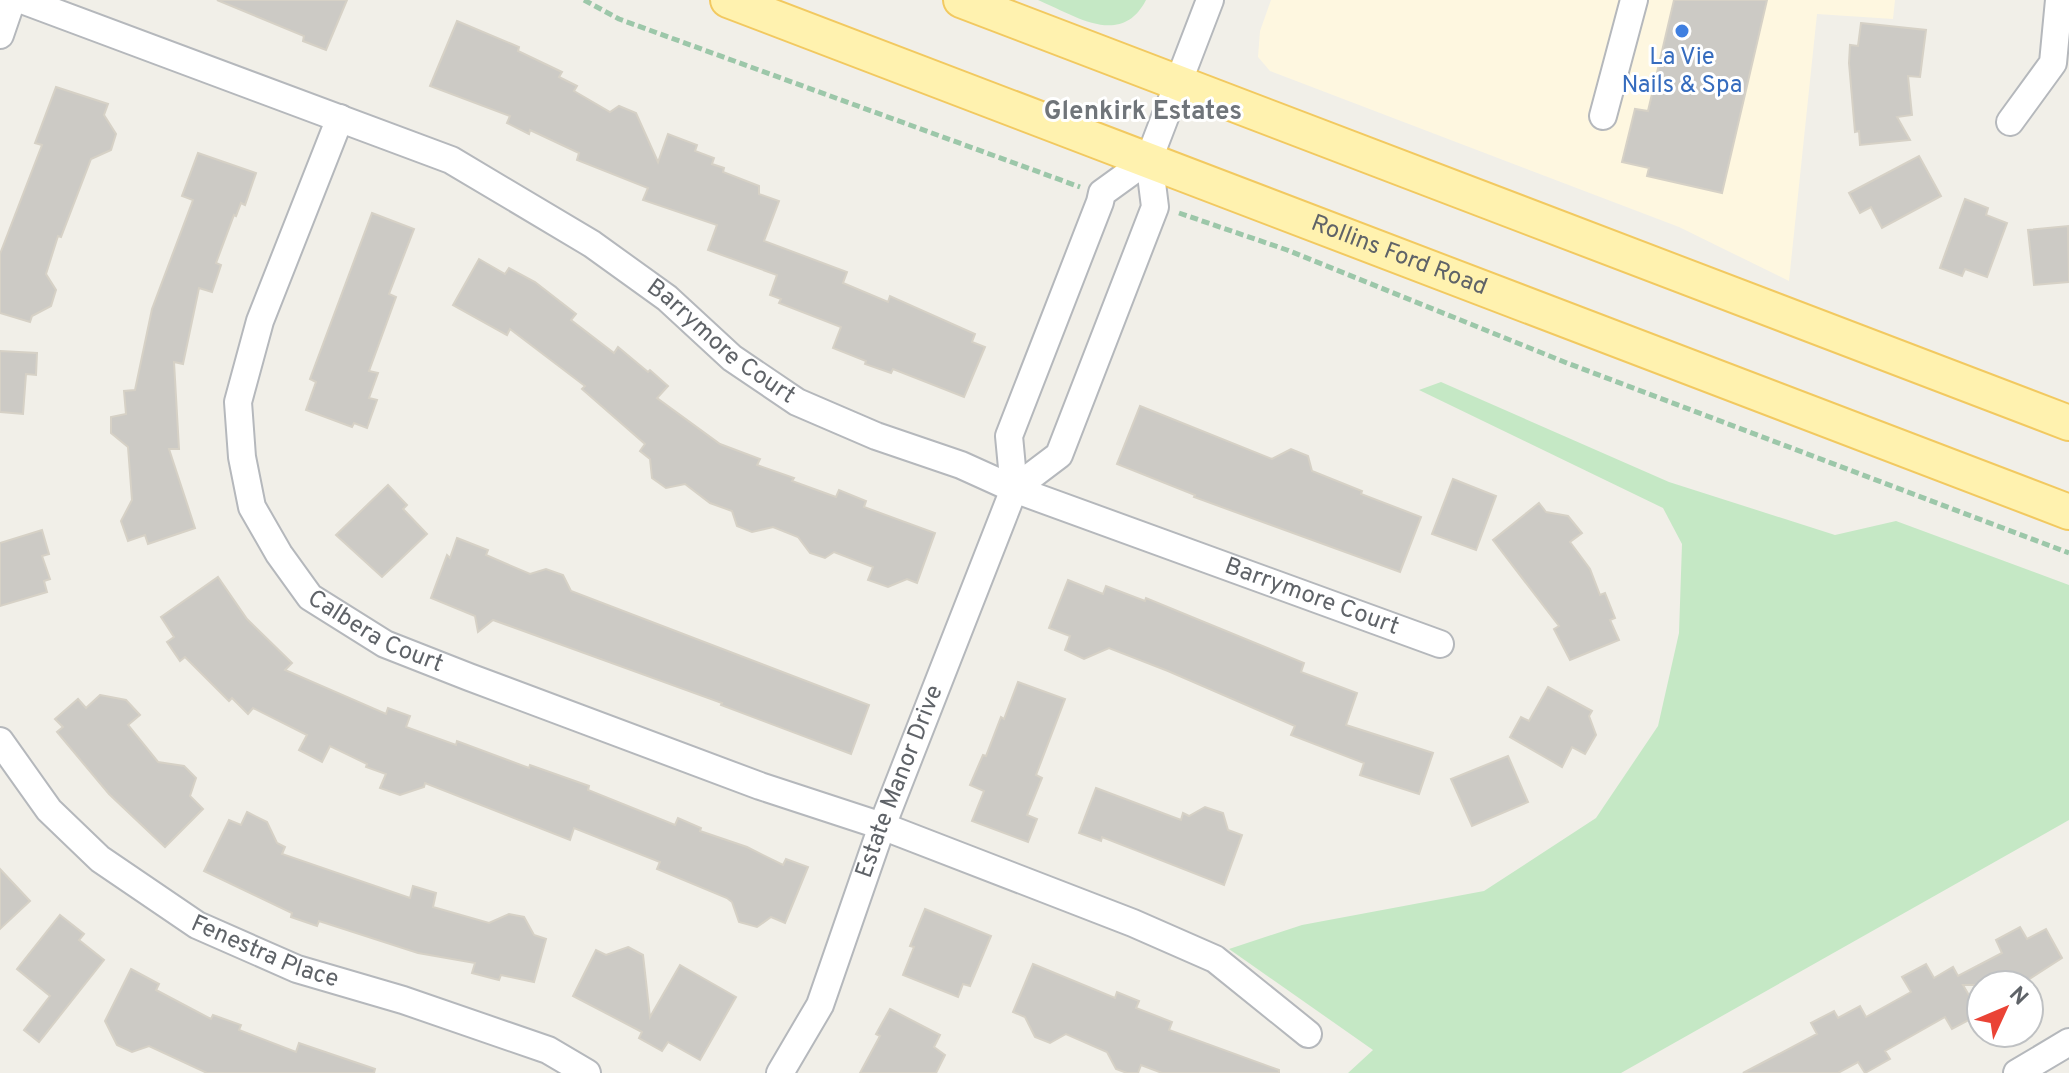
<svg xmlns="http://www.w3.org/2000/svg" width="2069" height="1073" font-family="Overpass,sans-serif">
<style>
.commercial{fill:#fef7e0}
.green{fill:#c5e8c5}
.building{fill:#cccac5;stroke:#d6d1c6;stroke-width:2}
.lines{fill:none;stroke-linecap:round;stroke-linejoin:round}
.minor-casing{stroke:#b5b8bc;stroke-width:30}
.major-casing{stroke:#f2c960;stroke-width:38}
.path{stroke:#9cc7a9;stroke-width:5;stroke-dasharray:8 4;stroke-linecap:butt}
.minor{stroke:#fff;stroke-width:26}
.major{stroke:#fff2af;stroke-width:34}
.shop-dot{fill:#3f7fe0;stroke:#fff;stroke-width:3}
.labels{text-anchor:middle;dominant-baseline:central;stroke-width:6;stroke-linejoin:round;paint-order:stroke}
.shop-label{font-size:24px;fill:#366cbe;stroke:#fff}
.street-label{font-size:24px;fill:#5f6368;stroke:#fff}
.neighbourhood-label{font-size:26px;font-weight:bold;fill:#70757a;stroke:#fff}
</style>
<rect width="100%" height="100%" fill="#f1efe8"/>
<path class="commercial" d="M1271 0H1895L1893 19 1817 14 1789 281 1679 227 1270 71 1258 57 1260 31Z"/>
<g class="green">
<path d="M1038 0H1146C1121 48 1076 16 1038 0Z"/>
<path d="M1441 382 1669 482 1835 535 1896 521 2069 585V820L1621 1073H1348L1373 1050 1229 949 1302 925 1484 891 1596 818 1658 726 1679 633 1682 544 1663 508 1419 390Z"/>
</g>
<g class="building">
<path d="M217 0H347L326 50 303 41 304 36Z"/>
<path d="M1674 0H1767L1722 193 1647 176 1649 168 1622 162 1635 109 1648 111Z"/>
<path d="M457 21 519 47 518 51 562 72 559 77 577 86 574 91 610 112 619 106 636 113 658 162 668 134 697 145 695 151 714 158 712 164 724 168 723 172 759 186V194L779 201 764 241 847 272 843 283 888 302 890 296 975 334 972 342 985 347 964 397 893 369 891 373 865 364 866 361 833 348 841 327 779 303 781 299 770 295 777 275 708 250 717 225 643 200 648 188 577 160 579 153 530 130 529 134 507 123 510 116 430 86Z"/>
<path d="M1861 23 1926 30 1920 77 1908 76 1912 115 1897 117 1910 140 1860 145 1859 131 1855 132 1849 63 1850 45 1858 46Z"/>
<path d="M56 87 108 104 104 115 116 134 111 150 91 159 61 237 58 236 46 274 56 290 51 306 32 316 30 322 0 313V254L42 145 35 143Z"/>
<path d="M198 153 256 173 245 205 241 203 236 216 234 215 216 263 221 265 212 292 199 288 183 364 174 362 179 449H169L195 528 148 544 145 535 128 541 121 521 132 500 128 447 111 433V417L126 414 124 391 135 390 152 309 193 200 182 196Z"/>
<path d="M1919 156 1941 196 1882 228 1871 207 1860 213 1849 193Z"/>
<path d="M1965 199 1988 208 1986 215 2007 223 1987 277 1965 269 1962 276 1940 268Z"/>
<path d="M372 213 414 229 389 294 396 297 369 371 378 373 369 398 377 400 367 428 354 423 352 427 306 410 316 382 310 379Z"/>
<path d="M2068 226 2069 282 2034 285 2028 230Z"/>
<path d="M479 259 505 274 509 268 535 282 576 314 571 320 614 353 618 347 648 372 650 370 668 386 657 398 720 444 760 459 757 465 794 478 792 481 836 497 839 490 866 501 864 507 935 533 917 583 907 579 888 587 868 580 873 567 834 552 825 558 810 553 798 537 773 527 752 532 737 526 732 511 710 503 685 484 666 488 652 478 650 459 640 451 645 444 582 389 585 386 510 329 507 335 453 305Z"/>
<path d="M0 351 37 353 36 375 26 374 23 414 0 412Z"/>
<path d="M1140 406 1272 459 1291 449 1308 456 1312 471 1362 491 1361 494 1421 517 1400 572 1194 497 1195 495 1117 464Z"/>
<path d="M1453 479 1496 496 1476 550 1432 534Z"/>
<path d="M388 485 407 505 403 509 427 534 382 577 336 535Z"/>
<path d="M1539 503 1546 512 1568 516 1582 533 1570 542 1590 569 1600 595 1605 593 1615 618 1610 620 1619 640 1570 660 1554 629 1559 626 1493 540Z"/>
<path d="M42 530 49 554 42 556 50 579 44 581 47 592 0 606V543Z"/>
<path d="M457 538 488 550 486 555 530 574 546 569 563 575 571 591 869 705 851 754 721 705 722 703 493 620 478 632 475 616 431 598 447 555 450 558Z"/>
<path d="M218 577 247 619 292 663 285 670 386 714 388 708 410 716 406 727 456 745 457 741 529 768 530 765 589 786 588 790 675 825 678 818 701 828 700 831 747 847 783 865 786 859 808 867 785 923 771 917 757 927 739 922 732 902 727 898 657 869 660 862 574 828 570 840 425 783 424 787 400 795 380 788 386 774 366 767 367 764 330 746 322 762 299 750 307 735 253 708 248 714 232 698 229 701 185 657 180 661 167 642 174 637 161 617Z"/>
<path d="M1068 580 1103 594 1106 586 1145 601 1146 598 1304 663 1301 672 1357 693 1346 725 1433 753 1419 794 1360 775 1364 763 1291 735 1295 726 1168 671 1109 648 1084 659 1065 650 1070 636 1049 628Z"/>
<path d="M1018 682 1065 699 1036 775 1042 778 1027 815 1037 819 1028 842 972 821 984 791 970 785 983 755 986 756 1001 717 1004 719Z"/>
<path d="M1548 687 1592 711 1589 716 1596 735 1585 754 1572 747 1562 767 1510 737 1521 717 1529 721Z"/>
<path d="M100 695 126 700 140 715 128 725 158 762 184 766 196 778 190 796 203 809 165 847 109 794 57 732 63 727 55 719 78 699 86 708Z"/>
<path d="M1508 756 1528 802 1472 826 1451 779Z"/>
<path d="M1096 788 1181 820 1183 813 1189 816 1205 807 1223 813 1228 830 1242 835 1224 885 1102 837 1101 841 1079 833Z"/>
<path d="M247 812 267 822 277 843 285 847 282 854 410 898 413 886 436 893 433 907 489 923 509 914 524 917 534 935 546 939 534 982 501 975 499 980 472 973 475 963 418 953 319 921 317 926 291 917 292 913 204 871 229 820 241 825Z"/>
<path d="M0 869 30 901 0 929Z"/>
<path d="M925 909 991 936 970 986 963 984 958 997 903 975 914 947 910 946Z"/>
<path d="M60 915 84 934 79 940 104 960 39 1042 24 1030 50 996 17 969Z"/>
<path d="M2020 927 2027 939 2046 929 2062 958 2020 985H1963L1980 1014 1952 1029 1945 1017 1885 1051 1890 1059 1865 1073 1858 1062 1838 1073H1743L1817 1034 1811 1023 1834 1011 1838 1018 1860 1006 1866 1017 1911 992 1902 977 1926 964 1934 978 1953 967 1958 976 2002 953 1996 940Z"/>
<path d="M628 947 643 955 650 1017 680 965 736 997 700 1060 668 1042 662 1051 639 1038 642 1032 573 996 596 950 606 955Z"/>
<path d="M1033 964 1115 998 1117 992 1139 1001 1136 1008 1172 1022 1169 1030 1279 1070V1073H1162L1141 1065 1138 1073H1127L1116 1069 1107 1052 1066 1034 1050 1043 1035 1037 1025 1017 1013 1012Z"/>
<path d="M131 969 159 984 156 990 211 1019 213 1015 241 1025 239 1030 296 1052 299 1043 375 1069 374 1073H207L149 1046 132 1052 117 1045 105 1021Z"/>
<path d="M890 1009 940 1035 934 1047 945 1055 936 1073H860L880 1036 876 1034Z"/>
</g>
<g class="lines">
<g class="minor-casing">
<g id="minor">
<path id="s1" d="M22 0 451 160 592 244 667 298 732 358 797 402 876 436 961 465 1014 489 1440 644"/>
<path d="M0 35 12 0"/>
<path d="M1603 116 1634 0"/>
<path id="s2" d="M340 118 260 321 238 402 242 457 252 507 279 554 310 597 385 644 469 677 760 786 882 826 1133 923 1215 959 1308 1034"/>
<path d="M2010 122 2053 63 2059 0"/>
<path d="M1014 489 1059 455 1155 207 1149 159 1210 0"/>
<path id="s3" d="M0 741 49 810 100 859 197 925 297 969 403 1000 548 1050 587 1073"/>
<path id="s4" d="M780 1073 820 1005 882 826 1014 489 1009 436 1100 202 1102 193 1149 159"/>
<path d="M2017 1073 2069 1042"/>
</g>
</g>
<g class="major-casing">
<g id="major">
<path id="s5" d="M728 0 2069 512"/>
<path d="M961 0 2069 423"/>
</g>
</g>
<g class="path">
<path d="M584 0 619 19 1080 187"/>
<path d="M1179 213 1287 250 1567 363 2069 553"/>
</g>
<use href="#minor" class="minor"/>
<use href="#major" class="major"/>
</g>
<circle class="shop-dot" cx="1682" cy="31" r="8"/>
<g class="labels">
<g class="shop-label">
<text x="1682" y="58">La Vie<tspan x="1682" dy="28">Nails &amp; Spa</tspan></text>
</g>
<g class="street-label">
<text stroke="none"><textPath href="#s5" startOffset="718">Rollins Ford Road</textPath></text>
<text stroke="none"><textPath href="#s1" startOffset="784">Barrymore Court</textPath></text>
<text stroke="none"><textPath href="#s1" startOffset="1432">Barrymore Court</textPath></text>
<text stroke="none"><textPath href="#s2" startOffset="590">Calbera Court</textPath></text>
<text stroke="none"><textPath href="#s4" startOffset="316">Estate Manor Drive</textPath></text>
<text stroke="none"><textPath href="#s3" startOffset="346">Fenestra Place</textPath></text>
</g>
<g class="neighbourhood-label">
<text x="1143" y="112">Glenkirk Estates</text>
</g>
</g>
<g transform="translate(2005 1009) rotate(46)"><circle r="38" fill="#ffffff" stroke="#bfc1c3" stroke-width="2"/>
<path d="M0-6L14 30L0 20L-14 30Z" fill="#ea4335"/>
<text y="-12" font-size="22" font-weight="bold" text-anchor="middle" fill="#5f6368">N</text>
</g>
</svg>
